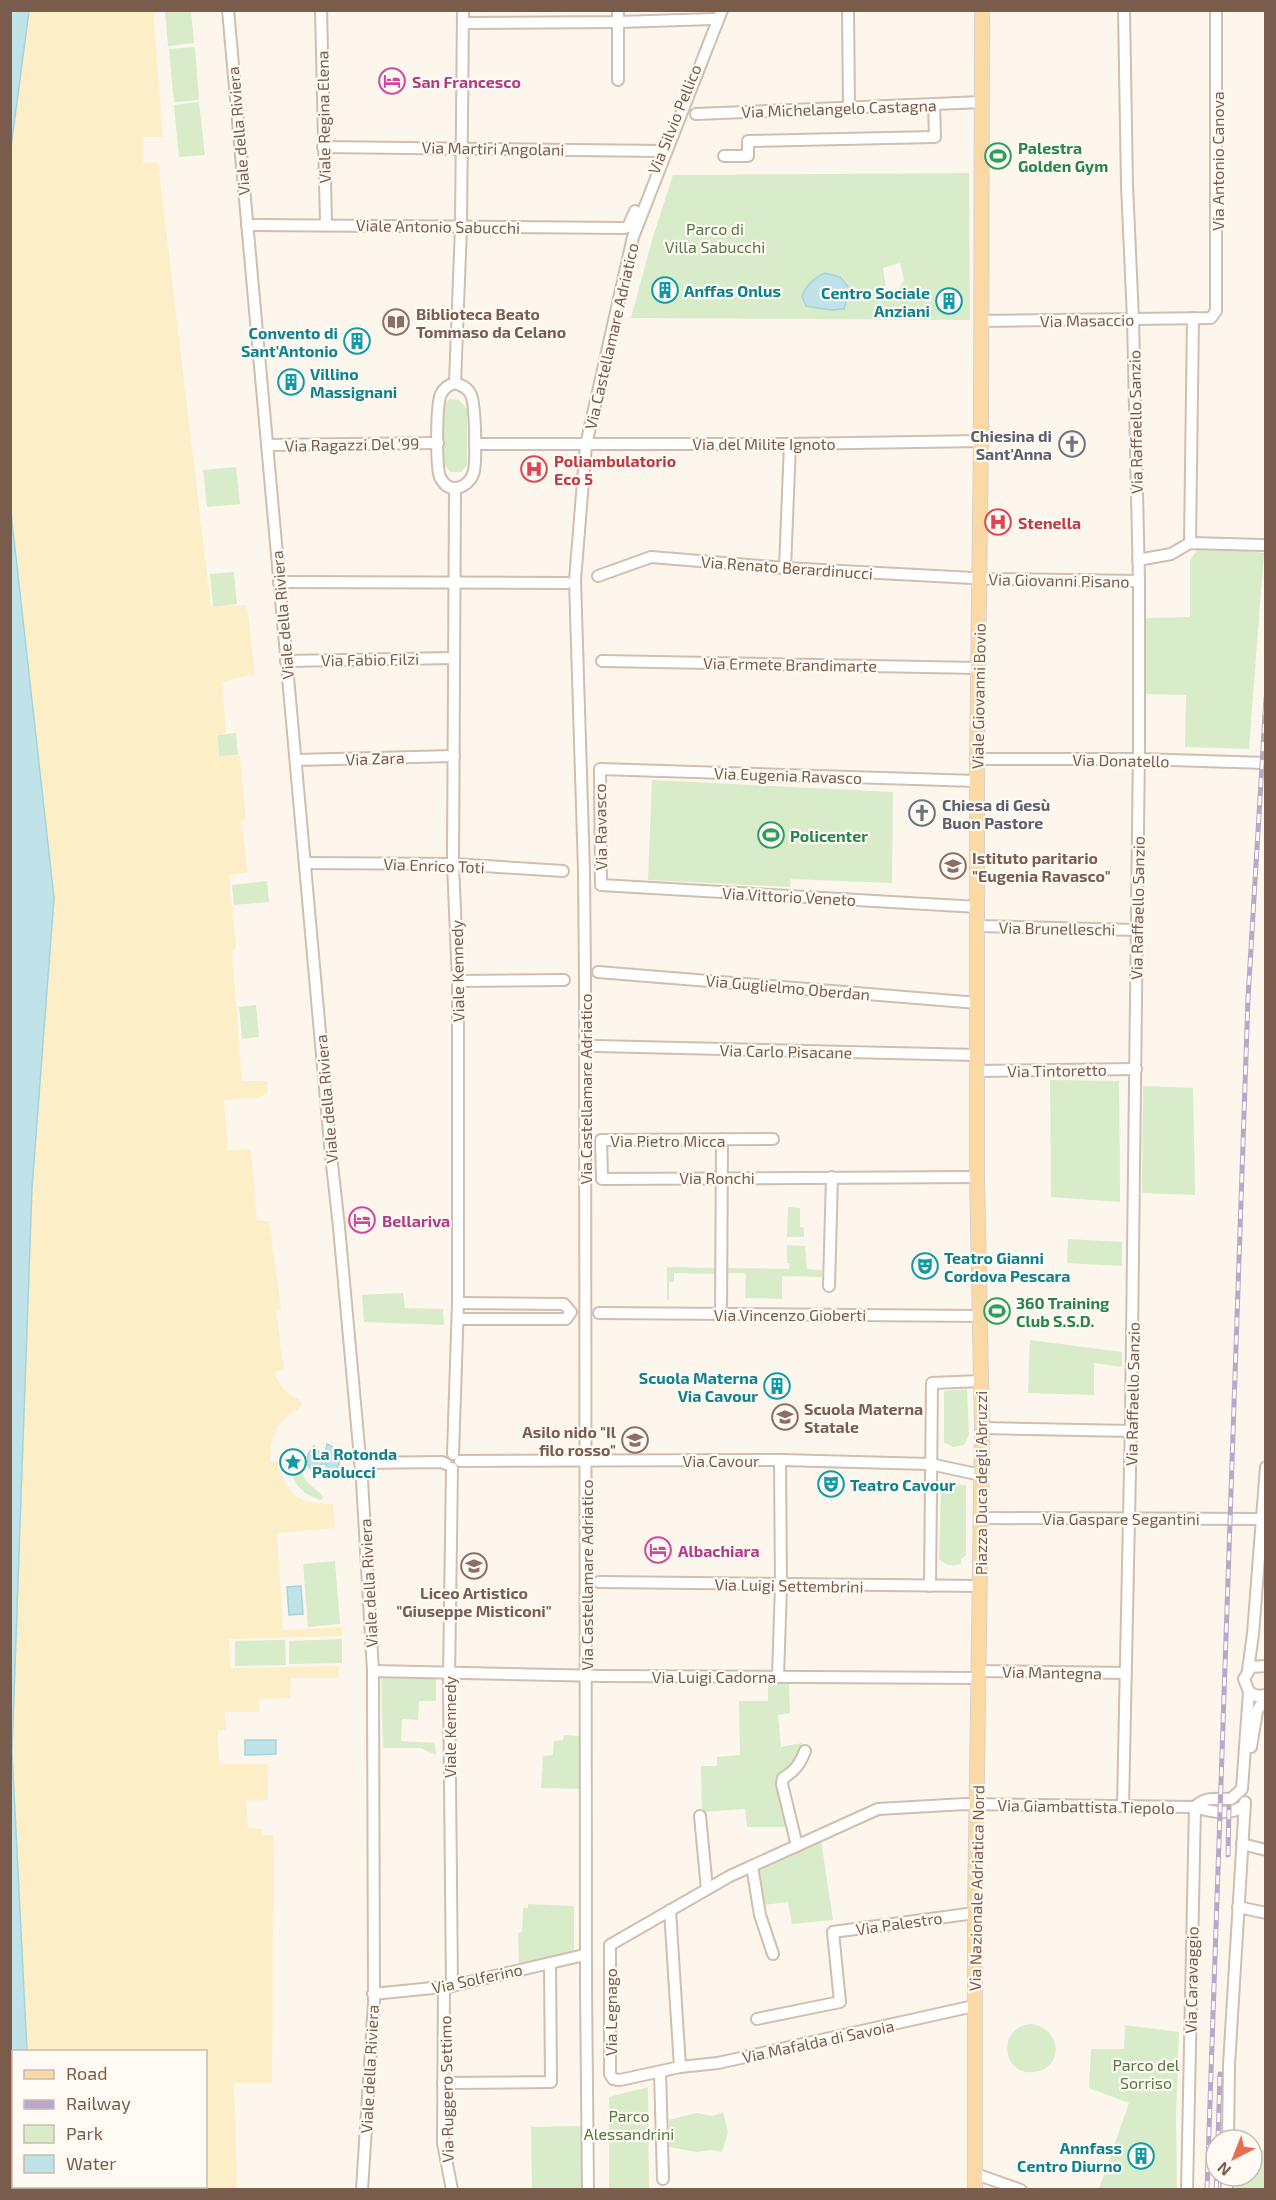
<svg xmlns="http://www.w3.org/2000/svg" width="1276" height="2200" font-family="'Exo 2',sans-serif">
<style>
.green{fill:#d8ecc9;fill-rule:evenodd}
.sand{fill:#fcefc7}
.water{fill:#bfe3e8;stroke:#a5d3da;stroke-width:1.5}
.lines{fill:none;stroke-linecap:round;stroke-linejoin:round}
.minor-casing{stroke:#d1beb0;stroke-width:14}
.major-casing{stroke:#dad1cd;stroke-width:16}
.minor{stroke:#fff;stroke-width:10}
.major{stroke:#fbd9a5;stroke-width:14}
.rail-casing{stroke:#b9a8c9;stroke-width:5}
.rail{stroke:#fffaf3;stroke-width:3;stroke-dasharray:9;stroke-linecap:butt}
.labels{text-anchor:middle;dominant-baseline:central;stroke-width:4.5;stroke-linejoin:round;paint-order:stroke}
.hotel-label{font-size:16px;font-weight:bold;fill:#b23c85;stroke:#fffaf3;text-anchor:start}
.street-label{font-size:16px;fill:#7a5c4d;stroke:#fffaf3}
.leisure-label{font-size:16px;font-weight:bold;fill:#27864d;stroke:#fffaf3;text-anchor:start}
.park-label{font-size:16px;fill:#537a41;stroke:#fffaf3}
.culture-label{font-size:16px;font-weight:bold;fill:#0d838f;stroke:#fffaf3;text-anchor:start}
.education-label{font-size:16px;font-weight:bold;fill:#785e54;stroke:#fffaf3;text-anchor:start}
.worship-label{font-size:16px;font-weight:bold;fill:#5b616d;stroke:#fffaf3;text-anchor:end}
.health-label{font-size:16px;font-weight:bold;fill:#be3a42;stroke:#fffaf3;text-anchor:start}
</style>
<rect width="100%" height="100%" fill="#fdf6ec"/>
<g class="green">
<path d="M165 11H191L194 43 168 46Z"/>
<path d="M195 47 199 100 174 102 169 49Z"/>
<path d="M199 102 205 155 179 157 174 105Z"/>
<path d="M969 173 970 320 631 318 652 240 673 175ZM900 263 904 280 899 289 886 290 883 268Z"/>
<path d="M449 399 459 400 467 409V465L461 472H451L444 465 443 405Z"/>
<path d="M236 467 240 504 207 507 203 470Z"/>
<path d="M1200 546 1264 553 1249 749 1185 747 1186 695 1144 694 1146 618 1190 617V560Z"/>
<path d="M234 572 237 604 213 607 210 574Z"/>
<path d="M236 733 238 755 219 756 217 735Z"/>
<path d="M652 780 893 792 892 883 791 879 790 887 648 880Z"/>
<path d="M267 881 269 902 234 905 232 885Z"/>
<path d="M256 1005 259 1037 242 1039 239 1007Z"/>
<path d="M1050 1080 1119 1081 1120 1202 1051 1197Z"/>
<path d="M1143 1086 1193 1088 1195 1195 1142 1193Z"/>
<path d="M788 1207 800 1208V1227L804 1228V1237H787Z"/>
<path d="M1068 1239 1122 1242V1266L1067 1263Z"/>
<path d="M787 1245 805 1246 807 1269 822 1270V1277L782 1276V1299L745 1298 746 1273H728V1268L789 1269 790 1263H787Z"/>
<path d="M667 1267 716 1268V1274L674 1273V1282H669V1300H667Z"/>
<path d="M403 1293 405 1308 443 1309 444 1325 364 1322 362 1295Z"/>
<path d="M1030 1340 1122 1352V1367L1094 1363V1395L1028 1393Z"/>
<path d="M967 1389 969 1435 964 1445 953 1447 944 1442V1391Z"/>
<path d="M295 1462 307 1482 323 1496 322 1500C303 1496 292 1483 289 1464Z"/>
<path d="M948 1484 966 1485V1555L961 1559V1564C953 1567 945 1565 939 1559L941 1492Z"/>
<path d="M335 1561 340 1624 308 1627 303 1564Z"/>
<path d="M342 1639V1663L289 1664V1641Z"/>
<path d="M285 1640 286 1665 235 1666V1641Z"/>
<path d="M381 1674 436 1675V1701H419L418 1720 402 1719 401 1741 435 1743 436 1755 421 1748H383Z"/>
<path d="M768 1684H789L790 1713 778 1715 781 1747 802 1743C803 1756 792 1764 785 1774L787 1827H747L745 1809 702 1812 701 1766H717V1757L740 1755 739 1701H768Z"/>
<path d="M564 1735 580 1736V1789L541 1788 543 1756 553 1755 554 1741 563 1740Z"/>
<path d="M821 1840 833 1920 792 1924 788 1902 764 1905 758 1866Z"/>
<path d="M528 1904 574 1906V1952L519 1963 518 1933 522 1932 523 1908H528Z"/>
<path d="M1030 2024C1062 2026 1065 2069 1034 2072 1002 2076 996 2028 1030 2024Z"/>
<path d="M1125 2025 1179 2032 1176 2115 1177 2189H1099L1129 2103 1089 2088 1091 2049H1124Z"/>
<path d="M648 2087 649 2189H609V2097Z"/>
<path d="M723 2112 728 2132 722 2152 712 2150 697 2152 669 2147V2120L696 2113 713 2116Z"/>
<path d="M581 2126 582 2189H532L531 2127Z"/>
<path d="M1252 2148 1265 2150V2189H1235V2176H1252Z"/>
</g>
<path class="sand" d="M29 11H153L163 137H143V163L158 162 211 607 247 605 255 674 222 682 226 733 216 735 219 756H240L246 819 241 820 248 872 229 875 236 948 232 950 242 1081H267L268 1092 262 1097 224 1100 228 1150 251 1149 257 1221H269L281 1308 276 1310 284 1369 274 1373C281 1385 285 1395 299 1399L302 1406C278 1421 270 1433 270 1461H277C287 1496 296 1503 333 1504L335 1528 277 1533 283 1630 342 1627V1636L229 1639 231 1668 338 1666 339 1678H291L290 1698 259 1699V1712H225L226 1730H218L219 1764H268V1800L246 1801 248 1828 262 1829 263 1835H274L272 2083H234L237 2189H34V2187L206 2186V2052H27L12 1752 32 1188 54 898 11 503 10 147Z"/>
<g class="water">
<path d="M11 10 29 11 11 147 10 11Z"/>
<path d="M825 273 840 277 850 289 844 309 831 310 806 306 802 296C807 284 814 278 825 273Z"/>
<path d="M10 503 54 898 32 1188 12 1752 27 2051 14 2052V2186L34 2187V2190L10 2189Z"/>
<path d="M327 1444C345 1451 343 1471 326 1476V1464H321L315 1474 307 1464 308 1454 314 1446 322 1455H325Z"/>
<path d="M301 1586 303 1614 289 1615 287 1587Z"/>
<path d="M276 1740V1754L245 1755V1740Z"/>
</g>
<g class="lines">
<g class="minor-casing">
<g id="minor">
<path d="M228 10 331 1155 339 1227 362 1480 373 1671 374 2002 362 2190"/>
<path d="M321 10 326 224"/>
<path d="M848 10 849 107"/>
<path d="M464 23 619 22 713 19"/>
<path d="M618 80V10"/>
<path d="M696 114 982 102"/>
<path d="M323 147 662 151"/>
<path d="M724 156H748V141L935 137 934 104"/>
<path d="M247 225 624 228 628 227 635 211"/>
<path d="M981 321 1211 318 1216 311V10"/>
<path d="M455 383 461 227 463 10"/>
<path d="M455 383C461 385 467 387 470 393 476 401 476 459 474 471 472 480 464 488 454 488 448 488 443 483 440 477 436 467 436 404 441 394 444 388 448 385 455 383Z"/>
<path d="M475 444H790L981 441"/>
<path d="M267 445 438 443"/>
<path d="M1190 543 1193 318"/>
<path d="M1138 560 1171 554 1190 543 1263 545"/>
<path d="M785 568 790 444"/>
<path d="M598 576 651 557 785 568 992 579 1139 581"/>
<path d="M279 582 567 583"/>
<path d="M286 661 454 658"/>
<path d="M602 661 978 668"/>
<path d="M977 759H1139L1266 763"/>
<path d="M296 760 454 756"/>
<path d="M977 781 600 769 601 885 978 907"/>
<path d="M305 863 453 864 563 871"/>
<path d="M978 926 1137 930"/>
<path d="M598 972 978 1003"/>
<path d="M458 981 564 980"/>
<path d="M596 1046 977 1055"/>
<path d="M977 1071 1136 1069"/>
<path d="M773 1139 601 1140 602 1179 977 1177"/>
<path d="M829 1286 832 1177"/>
<path d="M599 1313 980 1316"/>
<path d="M721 1314 722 1139"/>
<path d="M458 1319H566L571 1312 564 1304 458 1303"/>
<path d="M982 1428 1131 1431"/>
<path d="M453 1454 458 1303V981L453 864 455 488"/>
<path d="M460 1461 782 1460 930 1464 981 1475"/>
<path d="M360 1463 442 1462 446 1464"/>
<path d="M452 1468 449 1679 452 1986"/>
<path d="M981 1518 1262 1519"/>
<path d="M599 1582 980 1586"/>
<path d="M930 1586 932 1383 981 1381"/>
<path d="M1266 1666 1251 1667 1244 1679 1249 1692 1257 1696 1266 1695"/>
<path d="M1248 1670 1253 1634 1266 1467"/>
<path d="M373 1671 603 1676 978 1678"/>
<path d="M979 1671 1126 1673"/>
<path d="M778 1677 781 1585 780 1460"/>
<path d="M1251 1747 1257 1711 1266 1696"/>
<path d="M1123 1806 1131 1422 1139 747V581L1133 319 1127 185 1124 10"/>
<path d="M700 1816 707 1889"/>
<path d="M1242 1844 1266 1850"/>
<path d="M797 1846 782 1784 783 1778C795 1771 800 1764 805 1751"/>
<path d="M752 1866 760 1915 773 1954"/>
<path d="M1238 1907 1266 1913"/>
<path d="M670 1910 680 2067"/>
<path d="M444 1987 443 2143 452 2190"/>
<path d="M373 1994 452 1986 580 1956"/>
<path d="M974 2006 718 2063 680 2067 620 2080 613 2079 610 2074V1945L730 1876 878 1809 965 1804 1195 1807C1211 1812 1233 1817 1245 1804"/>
<path d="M757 2019 840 2002 833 1932 975 1913"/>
<path d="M660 2072 663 2179"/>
<path d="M443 2083 551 2082 550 1963"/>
<path d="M1228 2140 1229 2065 1245 1802"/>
<path d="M976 2174 1021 2190"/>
<path d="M588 2190 586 1985 585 980 584 871 575 580 586 445 633 237 722 10"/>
<path d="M1187 2190 1195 1807C1205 1796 1217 1799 1231 1799L1242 1789 1249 1692"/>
<path d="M1227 2190V2176"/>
</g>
</g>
<g class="major-casing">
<path id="major" d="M975 2190V1913L982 1428 977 1177V759L981 441 982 10"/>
</g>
<use href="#minor" class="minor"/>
<use href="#major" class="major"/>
<g class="rail-casing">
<g id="rail">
<path d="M1228 1855 1229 1807"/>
<path d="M1218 2140 1220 2074"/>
<path d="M1207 2190 1248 998 1266 698"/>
<path d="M1216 2190 1217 2176"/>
</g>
</g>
<use href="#rail" class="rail"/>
</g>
<defs>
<g id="hotel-ring" transform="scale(1.35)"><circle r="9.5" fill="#fffaf3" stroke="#d1479c" stroke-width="1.5"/><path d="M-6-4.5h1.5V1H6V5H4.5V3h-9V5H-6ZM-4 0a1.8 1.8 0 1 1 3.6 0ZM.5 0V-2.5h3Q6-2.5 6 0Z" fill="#d1479c"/></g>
<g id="stadium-ring" transform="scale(1.35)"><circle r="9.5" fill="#fffaf3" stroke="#2e9e5b" stroke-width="1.5"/><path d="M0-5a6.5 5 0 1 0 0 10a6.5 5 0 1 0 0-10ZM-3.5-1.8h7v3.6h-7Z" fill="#2e9e5b"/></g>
<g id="building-ring" transform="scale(1.35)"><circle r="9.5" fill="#fffaf3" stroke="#0f9aa8" stroke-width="1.5"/><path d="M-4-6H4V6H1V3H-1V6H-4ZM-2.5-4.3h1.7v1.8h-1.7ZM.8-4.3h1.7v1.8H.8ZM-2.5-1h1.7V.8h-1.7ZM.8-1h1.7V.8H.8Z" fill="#0f9aa8"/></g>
<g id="library-ring" transform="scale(1.35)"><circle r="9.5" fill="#fffaf3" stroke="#8d6e63" stroke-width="1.5"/><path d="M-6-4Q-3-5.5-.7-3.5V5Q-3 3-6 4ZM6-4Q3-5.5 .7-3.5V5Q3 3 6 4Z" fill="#8d6e63"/></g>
<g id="church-ring" transform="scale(1.35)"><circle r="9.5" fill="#fffaf3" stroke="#6b7280" stroke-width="1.5"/><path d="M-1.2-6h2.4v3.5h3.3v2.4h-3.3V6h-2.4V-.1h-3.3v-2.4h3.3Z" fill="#6b7280"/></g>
<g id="hospital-ring" transform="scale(1.35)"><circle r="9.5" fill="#fffaf3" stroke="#e0444e" stroke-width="1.5"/><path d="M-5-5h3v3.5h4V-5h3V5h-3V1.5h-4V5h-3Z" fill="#e0444e"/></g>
<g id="school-ring" transform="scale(1.35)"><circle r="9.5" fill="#fffaf3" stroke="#8d6e63" stroke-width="1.5"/><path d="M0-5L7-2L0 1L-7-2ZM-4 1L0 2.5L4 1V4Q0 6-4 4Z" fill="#8d6e63"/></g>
<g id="theatre-ring" transform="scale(1.35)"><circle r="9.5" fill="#fffaf3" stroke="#0f9aa8" stroke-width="1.5"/><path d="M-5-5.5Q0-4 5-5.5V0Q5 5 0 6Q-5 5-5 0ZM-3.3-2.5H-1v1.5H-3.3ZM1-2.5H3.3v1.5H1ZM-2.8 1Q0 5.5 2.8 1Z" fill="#0f9aa8"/></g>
<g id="sight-ring" transform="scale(1.35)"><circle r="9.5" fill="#fffaf3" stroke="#0f9aa8" stroke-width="1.5"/><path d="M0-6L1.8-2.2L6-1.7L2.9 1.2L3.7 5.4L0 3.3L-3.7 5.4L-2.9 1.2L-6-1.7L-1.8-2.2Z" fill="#0f9aa8"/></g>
</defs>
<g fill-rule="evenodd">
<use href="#hotel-ring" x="392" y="81"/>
<use href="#stadium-ring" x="998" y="156"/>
<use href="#building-ring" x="665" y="290"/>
<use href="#building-ring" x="949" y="301"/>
<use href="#library-ring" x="396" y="322"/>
<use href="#building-ring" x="357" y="341"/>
<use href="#building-ring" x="291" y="382"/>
<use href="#church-ring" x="1072" y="444"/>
<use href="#hospital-ring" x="534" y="469"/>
<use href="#hospital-ring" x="998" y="522"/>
<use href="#church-ring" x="922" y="813"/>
<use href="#stadium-ring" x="771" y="835"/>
<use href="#school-ring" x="953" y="866"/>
<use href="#hotel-ring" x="362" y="1220"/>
<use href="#theatre-ring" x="925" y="1266"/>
<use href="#stadium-ring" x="997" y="1311"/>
<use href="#building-ring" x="777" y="1386"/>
<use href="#school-ring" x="785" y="1417"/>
<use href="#school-ring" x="635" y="1440"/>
<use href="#sight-ring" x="293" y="1462"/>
<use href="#theatre-ring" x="831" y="1484"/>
<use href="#hotel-ring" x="658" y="1550"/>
<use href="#school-ring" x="474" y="1566"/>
<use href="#building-ring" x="1141" y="2156"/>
</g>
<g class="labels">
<g class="hotel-label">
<text x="412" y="81">San Francesco</text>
<text x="382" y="1220">Bellariva</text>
<text x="678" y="1550">Albachiara</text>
</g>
<g class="street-label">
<text transform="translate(839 108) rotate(-2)">Via Michelangelo Castagna</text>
<text transform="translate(323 117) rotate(-91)">Viale Regina Elena</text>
<text transform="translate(674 119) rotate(-68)">Via Silvio Pellico</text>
<text transform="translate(238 131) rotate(-95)">Viale della Riviera</text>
<text transform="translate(493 148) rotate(1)">Via Martiri Angolani</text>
<text transform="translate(1217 161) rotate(-90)">Via Antonio Canova</text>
<text transform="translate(438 226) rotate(1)">Viale Antonio Sabucchi</text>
<text transform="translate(1087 320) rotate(-1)">Via Masaccio</text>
<text transform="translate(611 336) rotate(-77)">Via Castellamare Adriatico</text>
<text transform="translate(1135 422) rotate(-91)">Via Raffaello Sanzio</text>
<text x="764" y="443">Via del Milite Ignoto</text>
<text transform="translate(352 444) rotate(-1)">Via Ragazzi Del '99</text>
<text transform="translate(787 567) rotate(4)">Via Renato Berardinucci</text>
<text transform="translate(1059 580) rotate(1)">Via Giovanni Pisano</text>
<text transform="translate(282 615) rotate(-95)">Viale della Riviera</text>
<text transform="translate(370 659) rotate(-1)">Via Fabio Filzi</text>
<text transform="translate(790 664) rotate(1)">Via Ermete Brandimarte</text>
<text transform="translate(978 696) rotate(-89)">Viale Giovanni Bovio</text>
<text transform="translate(375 758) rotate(-2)">Via Zara</text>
<text transform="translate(1121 760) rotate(1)">Via Donatello</text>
<text transform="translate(788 775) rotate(2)">Via Eugenia Ravasco</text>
<text transform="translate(600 827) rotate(-91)">Via Ravasco</text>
<text transform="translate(434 865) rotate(2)">Via Enrico Toti</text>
<text transform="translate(789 896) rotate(3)">Via Vittorio Veneto</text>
<text transform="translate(1137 908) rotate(-89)">Via Raffaello Sanzio</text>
<text transform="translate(1057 928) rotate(1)">Via Brunelleschi</text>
<text transform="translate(457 971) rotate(-91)">Viale Kennedy</text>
<text transform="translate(788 987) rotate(5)">Via Guglielmo Oberdan</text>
<text transform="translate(786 1051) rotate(1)">Via Carlo Pisacane</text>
<text transform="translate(1057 1070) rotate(-1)">Via Tintoretto</text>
<text transform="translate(585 1089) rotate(-90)">Via Castellamare Adriatico</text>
<text transform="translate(326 1099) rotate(-95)">Viale della Riviera</text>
<text x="668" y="1140">Via Pietro Micca</text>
<text x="717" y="1177">Via Ronchi</text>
<text x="790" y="1314">Via Vincenzo Gioberti</text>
<text transform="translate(1132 1394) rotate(-89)">Via Raffaello Sanzio</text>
<text x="721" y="1460">Via Cavour</text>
<text transform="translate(980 1483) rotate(-90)">Piazza Duca degli Abruzzi</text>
<text x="1121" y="1518">Via Gaspare Segantini</text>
<text transform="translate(586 1575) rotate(-90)">Via Castellamare Adriatico</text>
<text transform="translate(368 1583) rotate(-93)">Viale della Riviera</text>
<text transform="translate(789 1585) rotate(1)">Via Luigi Settembrini</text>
<text transform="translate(1052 1672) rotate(1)">Via Mantegna</text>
<text x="714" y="1676">Via Luigi Cadorna</text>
<text transform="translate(449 1727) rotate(-90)">Viale Kennedy</text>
<text transform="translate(1086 1806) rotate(1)">Via Giambattista Tiepolo</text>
<text transform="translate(976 1888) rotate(-89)">Via Nazionale Adriatica Nord</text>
<text transform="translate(899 1923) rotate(-8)">Via Palestro</text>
<text transform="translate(477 1978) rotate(-12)">Via Solferino</text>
<text transform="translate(1191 1980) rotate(-89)">Via Caravaggio</text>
<text transform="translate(610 2012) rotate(-90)">Via Legnago</text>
<text transform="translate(818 2041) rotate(-12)">Via Mafalda di Savoia</text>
<text transform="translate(369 2069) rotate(-87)">Viale della Riviera</text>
<text transform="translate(446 2089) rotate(-91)">Via Ruggero Settimo</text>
</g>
<g class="leisure-label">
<text x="1018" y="147">Palestra<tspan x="1018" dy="18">Golden Gym</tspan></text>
<text x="790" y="835">Policenter</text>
<text x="1016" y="1302">360 Training<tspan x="1016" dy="18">Club S.S.D.</tspan></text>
</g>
<g class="park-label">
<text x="715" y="228">Parco di<tspan x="715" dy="18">Villa Sabucchi</tspan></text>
<text x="1146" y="2064">Parco del<tspan x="1146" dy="18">Sorriso</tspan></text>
<text x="629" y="2115">Parco<tspan x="629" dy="18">Alessandrini</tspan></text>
</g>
<g class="culture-label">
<text x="684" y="290">Anffas Onlus</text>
<text x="930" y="292" text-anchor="end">Centro Sociale<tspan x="930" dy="18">Anziani</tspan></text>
<text x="338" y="332" text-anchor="end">Convento di<tspan x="338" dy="18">Sant'Antonio</tspan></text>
<text x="310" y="373">Villino<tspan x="310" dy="18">Massignani</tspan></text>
<text x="944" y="1257">Teatro Gianni<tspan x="944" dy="18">Cordova Pescara</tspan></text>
<text x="758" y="1377" text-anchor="end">Scuola Materna<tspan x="758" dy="18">Via Cavour</tspan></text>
<text x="312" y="1453">La Rotonda<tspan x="312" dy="18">Paolucci</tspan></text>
<text x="850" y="1484">Teatro Cavour</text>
<text x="1122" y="2147" text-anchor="end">Annfass<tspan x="1122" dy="18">Centro Diurno</tspan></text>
</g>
<g class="education-label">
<text x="416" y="313">Biblioteca Beato<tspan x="416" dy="18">Tommaso da Celano</tspan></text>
<text x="972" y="857">Istituto paritario<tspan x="972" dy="18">"Eugenia Ravasco"</tspan></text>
<text x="804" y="1408">Scuola Materna<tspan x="804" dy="18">Statale</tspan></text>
<text x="616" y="1431" text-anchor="end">Asilo nido "Il<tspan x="616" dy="18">filo rosso"</tspan></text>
<text x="474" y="1592" text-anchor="middle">Liceo Artistico<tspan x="474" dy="18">"Giuseppe Misticoni"</tspan></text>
</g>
<g class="worship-label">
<text x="1052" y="435">Chiesina di<tspan x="1052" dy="18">Sant'Anna</tspan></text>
<text x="942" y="804" text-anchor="start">Chiesa di Gesù<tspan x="942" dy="18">Buon Pastore</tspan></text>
</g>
<g class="health-label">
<text x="554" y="460">Poliambulatorio<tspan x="554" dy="18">Eco 5</tspan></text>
<text x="1018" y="522">Stenella</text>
</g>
</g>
<rect width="1276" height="2200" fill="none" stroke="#7a5c4d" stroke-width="24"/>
<rect x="12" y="2050" width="195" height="138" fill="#fffaf3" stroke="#cabbb1" stroke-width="1.5"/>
<rect x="24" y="2070" width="30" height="9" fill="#fbd9a5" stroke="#cabbb1" stroke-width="1.5"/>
<text x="66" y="2080" font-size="18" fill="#7a5c4d">Road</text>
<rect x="24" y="2100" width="30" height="9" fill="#b9a8c9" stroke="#cabbb1" stroke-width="1.5"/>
<text x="66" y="2110" font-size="18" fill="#7a5c4d">Railway</text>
<rect x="24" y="2125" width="30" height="18" fill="#d8ecc9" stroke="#cabbb1" stroke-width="1.5"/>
<text x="66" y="2140" font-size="18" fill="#7a5c4d">Park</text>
<rect x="24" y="2155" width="30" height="18" fill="#bfe3e8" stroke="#cabbb1" stroke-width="1.5"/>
<text x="66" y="2170" font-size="18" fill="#7a5c4d">Water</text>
<g transform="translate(1234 2158) rotate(222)"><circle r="28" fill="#fffaf3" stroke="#cabbb1" stroke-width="1.5"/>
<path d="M0-4.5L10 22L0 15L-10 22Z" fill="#e76f51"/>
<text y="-9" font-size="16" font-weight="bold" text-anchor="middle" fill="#7a5c4d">N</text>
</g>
</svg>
